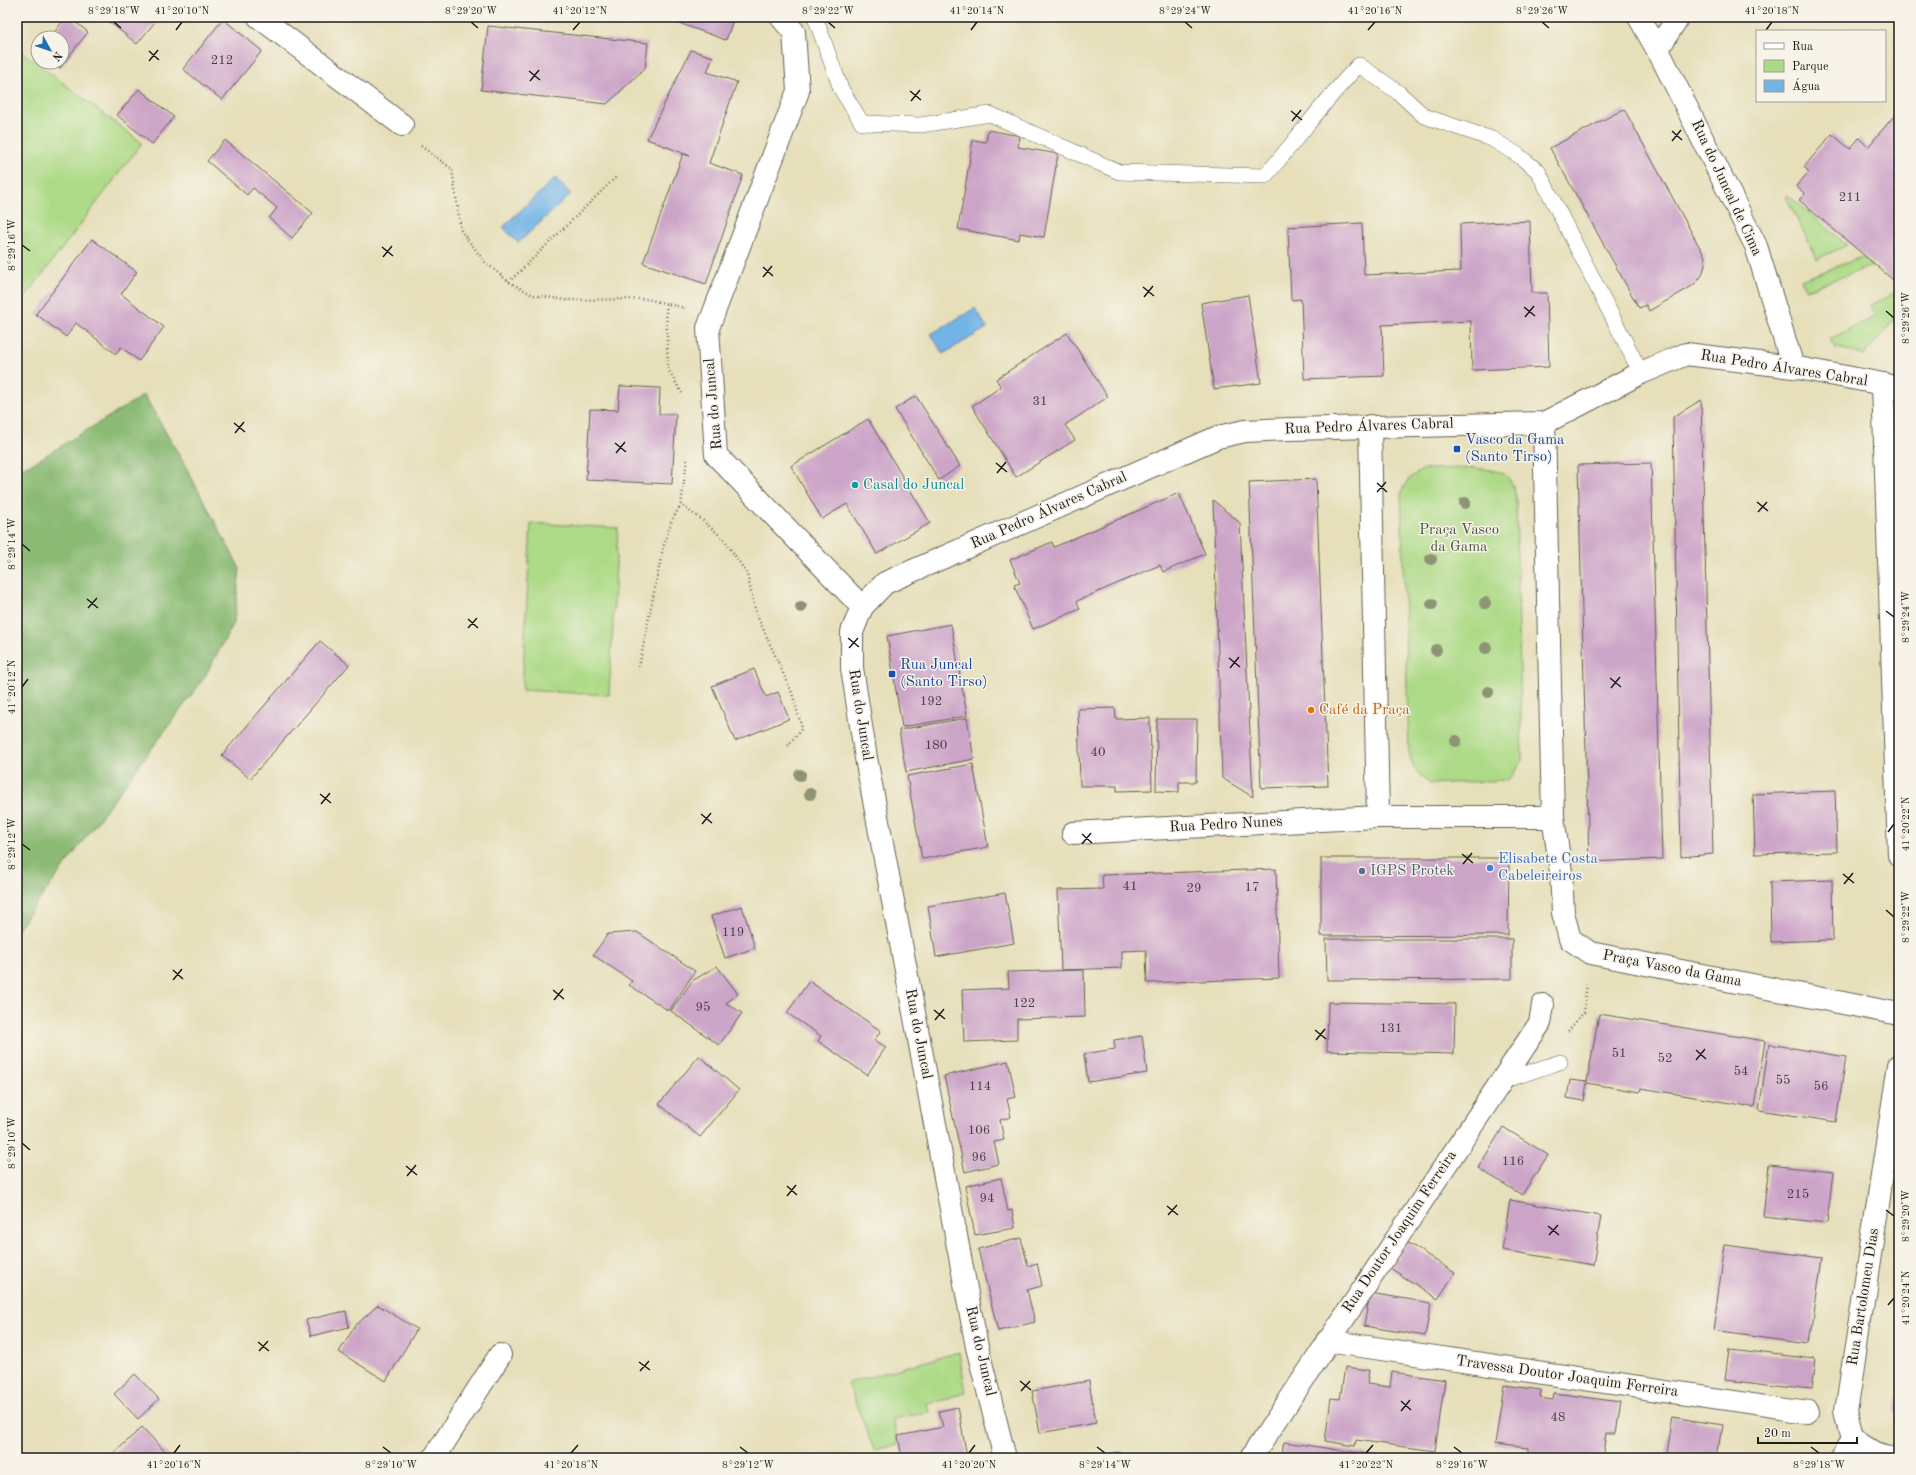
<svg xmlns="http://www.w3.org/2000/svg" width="1916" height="1475" font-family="'Old Standard TT',serif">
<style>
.green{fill:#adda86;stroke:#647b51}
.forest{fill:#8aba73;stroke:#536b48}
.water{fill:#73b4e7;stroke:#486882}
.building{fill:#cca4c8}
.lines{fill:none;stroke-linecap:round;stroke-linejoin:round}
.service-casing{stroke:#636053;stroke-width:16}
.minor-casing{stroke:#636053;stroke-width:24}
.tertiary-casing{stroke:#636053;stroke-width:24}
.path{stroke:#636053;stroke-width:2.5;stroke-dasharray:1 3;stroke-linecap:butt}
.service{stroke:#fff;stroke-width:15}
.minor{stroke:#fff;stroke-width:22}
.tertiary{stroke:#fff;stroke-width:22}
.tree{fill:#8f9375}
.ticks{fill:none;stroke:#1c1c1c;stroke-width:1.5}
.transit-dot{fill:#1a4fb4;stroke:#f7f3e8;stroke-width:1.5}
.culture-dot{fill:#0f9aa8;stroke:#f7f3e8;stroke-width:1.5}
.food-dot{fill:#e8710a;stroke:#f7f3e8;stroke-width:1.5}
.shop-dot{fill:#3f7fe0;stroke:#f7f3e8;stroke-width:1.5}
.service-dot{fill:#5c6f8a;stroke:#f7f3e8;stroke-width:1.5}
.labels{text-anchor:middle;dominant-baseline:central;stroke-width:3;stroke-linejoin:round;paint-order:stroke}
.number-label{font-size:13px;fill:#483e47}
.street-label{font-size:15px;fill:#1c1c1c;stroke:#f7f3e8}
.transit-label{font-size:15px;fill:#164399;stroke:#f7f3e8;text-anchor:start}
.culture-label{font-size:15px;fill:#0d838f;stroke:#f7f3e8;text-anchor:start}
.park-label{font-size:15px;fill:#48553c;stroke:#f7f3e8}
.food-label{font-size:15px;fill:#c56008;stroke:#f7f3e8;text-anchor:start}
.shop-label{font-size:15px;fill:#366cbe;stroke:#f7f3e8;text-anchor:start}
.service-label{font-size:15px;fill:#4e5e75;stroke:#f7f3e8;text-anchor:start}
.neatline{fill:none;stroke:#1c1c1c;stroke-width:1.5}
.ticks-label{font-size:10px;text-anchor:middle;fill:#1c1c1c}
</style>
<rect width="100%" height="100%" fill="#f7f3e8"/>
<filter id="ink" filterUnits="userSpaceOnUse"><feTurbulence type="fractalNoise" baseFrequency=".025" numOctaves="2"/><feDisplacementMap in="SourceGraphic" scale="8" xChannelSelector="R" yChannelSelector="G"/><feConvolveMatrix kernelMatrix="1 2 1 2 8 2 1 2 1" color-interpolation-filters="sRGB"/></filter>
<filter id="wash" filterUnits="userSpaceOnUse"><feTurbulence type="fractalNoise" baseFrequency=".012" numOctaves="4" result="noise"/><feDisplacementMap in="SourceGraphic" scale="16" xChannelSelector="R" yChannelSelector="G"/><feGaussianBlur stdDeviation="0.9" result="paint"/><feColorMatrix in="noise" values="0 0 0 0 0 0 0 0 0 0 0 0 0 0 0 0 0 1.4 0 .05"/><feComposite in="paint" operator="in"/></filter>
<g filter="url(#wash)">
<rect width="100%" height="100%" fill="#e6dfba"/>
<g class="green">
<path d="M17 48 142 143 17 308Z"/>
<path d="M1788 195 1847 245 1817 259 1786 197Z"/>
<path d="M1862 257 1872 266 1806 290 1801 280Z"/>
<path d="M1899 291V314L1864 355 1834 347 1830 339 1874 317 1870 305Z"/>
<path d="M1425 469C1442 469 1494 465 1505 475 1512 481 1514 489 1516 497L1522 761 1513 775 1507 780 1430 784C1417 773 1412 769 1409 752L1401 495C1404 481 1412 475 1425 469Z"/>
<path d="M531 523 618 528 609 695 522 690Z"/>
<path d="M959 1352 966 1393 949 1397V1399L927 1403 929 1412 893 1419 898 1445 874 1450 848 1383Z"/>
</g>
<path class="forest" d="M144 395 186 467 240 569 234 623 204 678 17 930V470L35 462Z"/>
<g class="water">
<path d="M555 178 571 194 518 243 503 227Z"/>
<path d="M975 308 987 328 943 354 931 334Z"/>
<path d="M296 1450 307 1458H291Z"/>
</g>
<g id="blocks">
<g class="building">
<path d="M66 17H69L88 32 60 68 52 62H62V38H50Z"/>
<path d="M103 17H159L137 44Z"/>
<path d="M662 17H734L726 40Z"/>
<path d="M223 19 262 51 222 100 183 69Z"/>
<path d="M488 26 648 43 645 68 607 104 481 90Z"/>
<path d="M691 50 713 57 707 72 737 82 709 163 743 175 706 284 643 263 683 154 690 156 647 139Z"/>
<path d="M139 89 174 117 152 144 117 115Z"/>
<path d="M1624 109 1705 257V265L1702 275 1697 282 1689 288 1649 311 1646 305 1639 308 1550 148Z"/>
<path d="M1899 110V285L1799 200 1805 194 1796 186 1809 172 1804 167 1832 134 1850 149 1859 138 1868 147Z"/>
<path d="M988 130 1020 136 1018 147 1058 154 1044 237 1020 233 1019 240 958 229 973 140 986 142Z"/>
<path d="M225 140 313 213 292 238 269 218 277 208 253 188 247 195 207 161Z"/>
<path d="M1530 221 1532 293H1547L1549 367 1472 370 1471 321 1382 325 1384 376 1304 379 1301 299 1291 300 1288 227 1362 223 1364 275 1461 271 1460 224Z"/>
<path d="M92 239 137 272 121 294 164 327 139 361 121 347 116 354 76 323 66 337 36 314Z"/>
<path d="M1248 295 1261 383 1214 389 1201 303Z"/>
<path d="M1067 333 1108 397 1065 425 1075 440 1016 477 972 406 1001 387 996 379Z"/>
<path d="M620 386 660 388 659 414H676L672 484 586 480 590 409 618 410Z"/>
<path d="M916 396 960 466 939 480 895 409Z"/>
<path d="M1701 400 1713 854 1681 857 1673 417Z"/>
<path d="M868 419 930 523 877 554 847 504 822 519 791 466Z"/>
<path d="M1651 463 1662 859 1589 862 1578 465Z"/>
<path d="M1316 479 1328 786 1261 788 1249 482Z"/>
<path d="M1179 493 1205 554 1163 572 1160 565 1077 601 1080 609 1033 629 1014 585 1020 583 1010 560 1052 542 1054 547Z"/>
<path d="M1213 500 1240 523 1253 797 1222 778Z"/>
<path d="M951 624 967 716 902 727 887 636Z"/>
<path d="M320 641 349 665 250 779 222 755Z"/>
<path d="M754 669 766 697 778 692 789 719 735 741 712 686Z"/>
<path d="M1115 708 1116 719 1150 718 1152 790 1117 791V786H1080L1078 709Z"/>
<path d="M967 718 974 759 906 772 899 730Z"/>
<path d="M1157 719H1197L1196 782H1179V792L1156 791Z"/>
<path d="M973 764 988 847 922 859 907 776Z"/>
<path d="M1835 791 1837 852 1755 854 1753 794Z"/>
<path d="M1321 858H1509L1508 935 1321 936Z"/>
<path d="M1276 869 1279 978 1147 983 1146 950 1122 951V968L1061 970 1058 890 1103 889 1102 875Z"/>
<path d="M1832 880 1833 940 1771 942 1770 882Z"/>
<path d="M1005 893 1014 943 936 957 928 906Z"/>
<path d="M742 906 755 948 725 958 711 916Z"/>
<path d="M637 932 695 971 669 1011 629 985 632 981 593 955 608 934Z"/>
<path d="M1326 939H1512V979L1327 980Z"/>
<path d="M717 966 738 994 726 1003 742 1013 719 1045 671 1011 692 981Z"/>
<path d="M1084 970 1085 1017 1017 1019V1040L964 1042 962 990 1009 988 1008 972Z"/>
<path d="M809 981 881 1031 874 1040 886 1047 867 1075 818 1041 821 1036 787 1013Z"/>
<path d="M1328 1002 1455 1004 1454 1054 1327 1051Z"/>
<path d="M1599 1014 1765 1041 1754 1107 1641 1088 1640 1092 1587 1083 1584 1101 1567 1098 1570 1080 1587 1082Z"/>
<path d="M1142 1036 1147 1073 1088 1082 1084 1054 1115 1049 1114 1040Z"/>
<path d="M1769 1044 1846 1057 1836 1122 1759 1110Z"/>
<path d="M699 1056 739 1090 700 1137 659 1104Z"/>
<path d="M1008 1061 1016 1097 1007 1099 1011 1117 1000 1120 1004 1140 994 1142 999 1164 965 1172 944 1076Z"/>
<path d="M1503 1127 1548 1155 1522 1195 1478 1168Z"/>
<path d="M1769 1165 1833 1172 1827 1223 1763 1216Z"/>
<path d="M1001 1178 1008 1211 1012 1210 1015 1228 975 1235 965 1186Z"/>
<path d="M1510 1200 1601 1216 1593 1265 1502 1250Z"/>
<path d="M1021 1238 1028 1266 1037 1263 1042 1286 1027 1290 1035 1322 998 1331 978 1249Z"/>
<path d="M1407 1242 1455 1273 1438 1299 1390 1268Z"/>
<path d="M1725 1245 1822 1258 1810 1344 1713 1331Z"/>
<path d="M1370 1293 1431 1303 1425 1336 1364 1326Z"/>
<path d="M378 1305 417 1329 386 1381 339 1352 355 1326Z"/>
<path d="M346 1311 349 1327 311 1336 306 1320Z"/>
<path d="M1729 1349 1815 1359 1811 1389 1725 1379Z"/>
<path d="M1345 1367 1369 1370 1367 1384 1390 1387 1392 1372 1445 1380 1435 1451 1356 1440 1355 1446 1325 1441 1331 1398 1340 1399Z"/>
<path d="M135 1374 159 1399 138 1419 114 1394Z"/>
<path d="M1089 1381 1096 1423 1040 1433 1032 1391Z"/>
<path d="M1504 1385 1541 1390 1540 1398 1553 1400 1554 1393 1620 1402 1615 1433H1606L1602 1458H1559L1529 1454V1448L1495 1444Z"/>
<path d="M1898 1397H1899V1413L1895 1412Z"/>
<path d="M958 1407 967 1457 902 1458 898 1436 943 1427 939 1411Z"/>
<path d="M1672 1417 1722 1425 1717 1458H1665Z"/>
<path d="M142 1427 171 1458H109Z"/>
<path d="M1284 1442 1387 1457 1386 1458H1281Z"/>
<path d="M1119 1452 1121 1458H1096V1457Z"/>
</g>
</g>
</g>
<g filter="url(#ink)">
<use href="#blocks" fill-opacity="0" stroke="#636053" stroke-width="1"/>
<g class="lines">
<g class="service-casing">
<g id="service">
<path d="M815 17 841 89 862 123 921 125 990 114 1119 172 1265 176C1297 140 1325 99 1359 65L1399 93 1424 116 1492 139 1518 155 1538 171 1641 373"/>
<path d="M1500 1082 1560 1062"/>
</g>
</g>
<g class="minor-casing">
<g id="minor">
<path d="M259 17 402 125"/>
<path d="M781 17 794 32 798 91 708 328 716 455 862 607"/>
<path d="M1639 17 1662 58 1756 246 1793 367"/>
<path d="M1658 49 1678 17"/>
<path d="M1883 384 1899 855"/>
<path d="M1370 426 1378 817H1553L1544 423"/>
<path d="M1553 817 1561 872 1563 913 1570 939 1590 953 1899 1014"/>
<path d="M1073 833 1378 817"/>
<path d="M1327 1341 1808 1412"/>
<path d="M434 1458 500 1355"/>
<path d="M1251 1458 1540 1023 1543 1005"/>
<path d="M1841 1458 1853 1439"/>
<path d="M1890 1458 1882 1457 1853 1439 1846 1411 1899 1065"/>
</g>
</g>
<g class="tertiary-casing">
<path id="tertiary" d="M1005 1458 977 1347 866 758 852 668V632L862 607 885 583 1218 437 1245 431 1290 429 1544 423 1641 373 1686 354 1793 367 1883 384 1899 389"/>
</g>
<g class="path">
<path d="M421 146 452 169 461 231 485 262 509 282 533 295 566 300 647 299 685 308"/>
<path d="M509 282 616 177"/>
<path d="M666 304 668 369 683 395"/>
<path d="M687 460 681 505 702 520 724 539 747 574 756 613 792 693 802 728 787 747"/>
<path d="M639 667 663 548 672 520 681 505"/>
<path d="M1568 1031 1584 1012 1587 982"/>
</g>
<use href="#service" class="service"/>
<use href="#minor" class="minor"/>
<use href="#tertiary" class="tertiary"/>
</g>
<g class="tree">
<circle cx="1465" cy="503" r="6"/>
<circle cx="1431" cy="559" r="6"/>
<circle cx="1485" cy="603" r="6"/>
<circle cx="1432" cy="604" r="6"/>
<circle cx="801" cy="607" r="6"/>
<circle cx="1486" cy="648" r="6"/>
<circle cx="1436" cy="650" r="6"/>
<circle cx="1488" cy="692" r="6"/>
<circle cx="1456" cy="741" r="6"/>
<circle cx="800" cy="775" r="6"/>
<circle cx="810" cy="794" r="6"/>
</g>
</g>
<path class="ticks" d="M114 22 121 28M471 22 478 28M828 22 835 28M1185 22 1192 28M1542 22 1549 28M176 30 182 22M573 30 580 22M971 30 977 22M1368 30 1375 22M1766 30 1772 22M149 51 159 60M149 61 158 50M529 71 540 80M530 81 539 70M910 91 921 100M911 101 920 90M1291 111 1302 120M1292 121 1301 110M1672 131 1682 140M1672 141 1681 130M22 245 30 251M382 247 393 256M383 257 392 246M763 267 773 276M763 277 772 266M1143 287 1154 296M1144 297 1153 286M1524 307 1535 316M1886 311 1894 318M1525 317 1534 306M234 423 245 432M235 433 244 422M615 443 626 452M616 453 625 442M996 463 1007 472M997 473 1006 462M1377 483 1387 492M1377 492 1386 482M1757 502 1768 511M1758 512 1767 502M22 544 30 551M87 599 98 608M88 608 97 598M1886 611 1894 617M468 619 478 628M468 628 477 618M848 638 859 647M849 648 858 638M1229 658 1240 667M1230 668 1239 657M1610 678 1621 687M22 687 28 679M1611 688 1620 677M320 794 331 803M321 804 330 793M701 814 712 823M702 824 711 813M1888 832 1894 824M1082 834 1092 843M22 844 30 850M1082 844 1091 833M1462 854 1473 863M1463 864 1472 853M1843 874 1854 883M1844 884 1853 873M1886 910 1894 917M173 970 183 979M173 980 182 969M553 990 564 999M554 1000 563 989M934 1010 945 1019M935 1020 944 1009M1315 1030 1326 1039M1316 1040 1325 1029M1696 1050 1706 1059M1696 1060 1705 1049M22 1143 30 1150M406 1166 417 1175M407 1176 416 1165M787 1186 797 1195M787 1196 796 1185M1167 1206 1178 1215M1886 1210 1894 1216M1168 1215 1177 1205M1548 1226 1559 1235M1549 1235 1558 1225M1888 1305 1894 1298M258 1342 269 1351M259 1351 268 1341M639 1362 650 1370M640 1371 649 1361M1020 1381 1031 1390M1021 1391 1030 1381M1401 1401 1411 1410M1401 1411 1410 1400M383 1447 391 1453M740 1447 748 1453M1097 1447 1105 1453M1454 1447 1462 1453M1811 1447 1819 1453M174 1453 180 1445M571 1453 578 1445M969 1453 975 1445M1366 1453 1373 1445"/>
<g class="transit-dot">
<rect x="1453" y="445" width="8" height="8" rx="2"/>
<rect x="888" y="670" width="8" height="8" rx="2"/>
</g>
<circle class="culture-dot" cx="855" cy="485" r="4"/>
<circle class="food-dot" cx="1311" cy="710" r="4"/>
<circle class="shop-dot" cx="1490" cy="868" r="4"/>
<circle class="service-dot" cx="1362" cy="871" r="4"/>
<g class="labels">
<g class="number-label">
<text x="222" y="60">212</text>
<text x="1850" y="197">211</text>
<text x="1040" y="401">31</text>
<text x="931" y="701">192</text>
<text x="936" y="745">180</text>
<text x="1098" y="752">40</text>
<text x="1130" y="886">41</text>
<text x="1252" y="887">17</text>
<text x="1194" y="888">29</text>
<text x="733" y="932">119</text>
<text x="1024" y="1003">122</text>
<text x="703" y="1007">95</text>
<text x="1391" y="1028">131</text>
<text x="1619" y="1053">51</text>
<text x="1665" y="1058">52</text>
<text x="1741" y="1071">54</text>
<text x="1783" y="1080">55</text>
<text x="980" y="1086">114</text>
<text x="1821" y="1086">56</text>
<text x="979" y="1130">106</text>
<text x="979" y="1157">96</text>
<text x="1513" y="1161">116</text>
<text x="1798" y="1194">215</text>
<text x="987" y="1198">94</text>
<text x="1558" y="1417">48</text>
</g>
<g class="street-label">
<text transform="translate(1726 188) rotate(65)">Rua do Juncal de Cima</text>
<text transform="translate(1784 369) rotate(9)">Rua Pedro Álvares Cabral</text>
<text transform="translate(714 404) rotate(-95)">Rua do Juncal</text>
<text transform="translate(1369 427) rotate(-2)">Rua Pedro Álvares Cabral</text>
<text transform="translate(1049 511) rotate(-24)">Rua Pedro Álvares Cabral</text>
<text transform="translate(860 715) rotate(81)">Rua do Juncal</text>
<text transform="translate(1226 825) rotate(-3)">Rua Pedro Nunes</text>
<text transform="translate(1672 969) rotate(11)">Praça Vasco da Gama</text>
<text transform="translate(918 1034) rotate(79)">Rua do Juncal</text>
<text transform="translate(1400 1232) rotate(-56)">Rua Doutor Joaquim Ferreira</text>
<text transform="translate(1864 1297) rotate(-81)">Rua Bartolomeu Dias</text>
<text transform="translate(980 1351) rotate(77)">Rua do Juncal</text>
<text transform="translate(1567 1377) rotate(8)">Travessa Doutor Joaquim Ferreira</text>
</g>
<g class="transit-label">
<text x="1465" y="440">Vasco da Gama<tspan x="1465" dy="17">(Santo Tirso)</tspan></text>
<text x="900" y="665">Rua Juncal<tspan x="900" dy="17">(Santo Tirso)</tspan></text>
</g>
<g class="culture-label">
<text x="863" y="485">Casal do Juncal</text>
</g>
<g class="park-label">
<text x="1459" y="530">Praça Vasco<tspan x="1459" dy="17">da Gama</tspan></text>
</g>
<g class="food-label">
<text x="1319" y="710">Café da Praça</text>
</g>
<g class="shop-label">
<text x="1498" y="859">Elisabete Costa<tspan x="1498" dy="17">Cabeleireiros</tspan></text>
</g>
<g class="service-label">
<text x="1370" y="871">IGPS Protek</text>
</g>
</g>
<rect width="1916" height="1475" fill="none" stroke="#f7f3e8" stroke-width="44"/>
<rect x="1756" y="30" width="130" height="72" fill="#f7f3e8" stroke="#9f9d96"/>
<rect x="1764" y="43" width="20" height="6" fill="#ffffff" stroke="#9f9d96"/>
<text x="1792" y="50" font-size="12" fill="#1c1c1c">Rua</text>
<rect x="1764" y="60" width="20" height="12" fill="#adda86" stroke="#9f9d96"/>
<text x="1792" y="70" font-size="12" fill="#1c1c1c">Parque</text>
<rect x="1764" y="80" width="20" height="12" fill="#73b4e7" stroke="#9f9d96"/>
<text x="1792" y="90" font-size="12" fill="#1c1c1c">Água</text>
<g transform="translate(50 50) rotate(130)"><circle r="19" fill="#f7f3e8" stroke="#9f9d96"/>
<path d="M0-3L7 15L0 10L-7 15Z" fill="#1f6fb2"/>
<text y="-6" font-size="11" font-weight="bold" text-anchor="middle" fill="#1c1c1c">N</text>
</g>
<path d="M1758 1437v6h99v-6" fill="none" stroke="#1c1c1c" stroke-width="2"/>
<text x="1764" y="1437" font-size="12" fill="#1c1c1c" stroke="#f7f3e8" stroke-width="3" paint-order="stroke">20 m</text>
<rect x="22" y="22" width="1872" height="1431" class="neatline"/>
<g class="ticks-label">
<text x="114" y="14">8°29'18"W</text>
<text x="182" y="14">41°20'10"N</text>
<text x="471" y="14">8°29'20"W</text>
<text x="580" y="14">41°20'12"N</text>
<text x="828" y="14">8°29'22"W</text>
<text x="977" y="14">41°20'14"N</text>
<text x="1185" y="14">8°29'24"W</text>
<text x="1375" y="14">41°20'16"N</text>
<text x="1542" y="14">8°29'26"W</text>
<text x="1772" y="14">41°20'18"N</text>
<text transform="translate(11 245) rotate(-90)" y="4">8°29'16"W</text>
<text transform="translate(1905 318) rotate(-90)" y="4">8°29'26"W</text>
<text transform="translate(11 544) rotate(-90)" y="4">8°29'14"W</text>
<text transform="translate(1905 617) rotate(-90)" y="4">8°29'24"W</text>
<text transform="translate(11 687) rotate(-90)" y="4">41°20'12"N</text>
<text transform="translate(1905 824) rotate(-90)" y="4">41°20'22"N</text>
<text transform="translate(11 844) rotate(-90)" y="4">8°29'12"W</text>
<text transform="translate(1905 917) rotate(-90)" y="4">8°29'22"W</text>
<text transform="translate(11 1143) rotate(-90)" y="4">8°29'10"W</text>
<text transform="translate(1905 1216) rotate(-90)" y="4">8°29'20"W</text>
<text transform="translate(1905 1298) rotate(-90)" y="4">41°20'24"N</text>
<text x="174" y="1468">41°20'16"N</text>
<text x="391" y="1468">8°29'10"W</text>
<text x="571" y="1468">41°20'18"N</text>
<text x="748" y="1468">8°29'12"W</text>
<text x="969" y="1468">41°20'20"N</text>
<text x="1105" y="1468">8°29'14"W</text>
<text x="1366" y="1468">41°20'22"N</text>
<text x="1462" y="1468">8°29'16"W</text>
<text x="1819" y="1468">8°29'18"W</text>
</g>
</svg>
